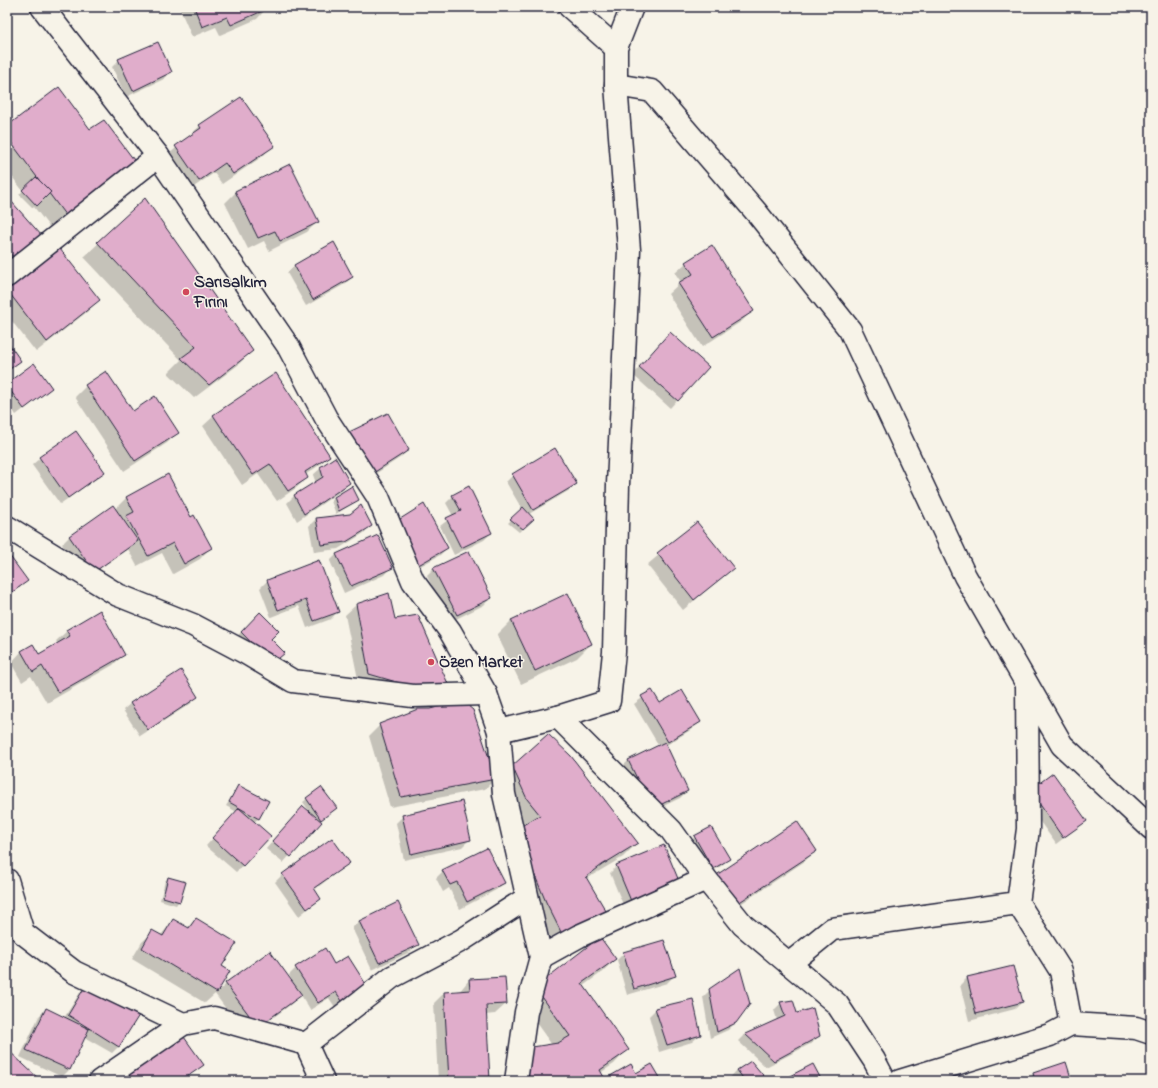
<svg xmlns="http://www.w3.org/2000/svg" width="1158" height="1088" font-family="'Indie Flower',sans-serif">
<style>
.shadow{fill:#0003}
.building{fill:#e0adcb;stroke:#22223b}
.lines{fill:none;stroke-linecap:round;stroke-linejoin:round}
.minor-casing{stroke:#22223b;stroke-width:25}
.minor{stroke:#f7f3e8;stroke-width:22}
.poi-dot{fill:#d1495b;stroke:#f7f3e8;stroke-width:1.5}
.labels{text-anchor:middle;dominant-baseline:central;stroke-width:3;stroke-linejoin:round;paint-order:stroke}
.poi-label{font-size:17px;font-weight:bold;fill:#22223b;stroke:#f7f3e8;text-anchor:start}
</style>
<rect width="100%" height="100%" fill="#f7f3e8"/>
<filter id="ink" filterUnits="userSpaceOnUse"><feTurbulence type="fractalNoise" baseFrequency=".025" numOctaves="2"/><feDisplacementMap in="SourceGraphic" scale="8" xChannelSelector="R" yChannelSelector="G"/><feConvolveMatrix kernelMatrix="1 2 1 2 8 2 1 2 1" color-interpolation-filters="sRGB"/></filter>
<g filter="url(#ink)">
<g class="shadow">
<path d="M179 7H267V8L257 19 220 35 216 27 192 37Z"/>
<path d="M119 60 171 72 164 79 126 97 112 67Z"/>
<path d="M200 126 273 145 263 156 222 184 214 173 188 191 165 158Z"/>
<path d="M7 127 135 164 51 229 34 207 33 208 19 194 23 191 7 170Z"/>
<path d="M236 192 317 222 307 232 269 251 264 241 248 249 225 203Z"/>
<path d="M145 199 252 350 238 365 194 398 168 373 181 360 84 257Z"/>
<path d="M7 205 40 236 7 265Z"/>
<path d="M333 244 352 277 345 284 306 306 287 273 294 266Z"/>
<path d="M60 251 98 300 88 311 36 352 7 315V292Z"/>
<path d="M686 263 752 311 742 321 702 347 668 294 681 282 675 273Z"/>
<path d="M663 341 707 367 670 408 633 375Z"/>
<path d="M7 343 20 361 7 372Z"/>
<path d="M106 373 133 412 178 432 167 443 124 471 75 397 86 386Z"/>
<path d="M7 384 51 388 16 415 7 402Z"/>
<path d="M214 416 329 455 318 466 305 475 307 478 296 488 277 501 258 474 242 485 203 426Z"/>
<path d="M336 443 408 450 401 457 360 484Z"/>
<path d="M40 458 103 472 96 479 60 504 32 465Z"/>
<path d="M321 468 349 483 342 490 297 521 287 503 294 496 316 483 313 475Z"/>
<path d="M513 475 576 484 568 491 529 514 533 519 519 532 508 523 522 509 506 482Z"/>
<path d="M168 476 191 518 210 548 200 559 173 574 162 553 137 566 128 549 86 578 62 544 69 537 112 507 114 510 126 498Z"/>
<path d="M453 496 491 533 484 540 454 555 440 526 453 516 446 503Z"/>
<path d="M335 498 358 500 336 514 331 501Z"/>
<path d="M316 519 371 525 364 533 338 549 314 552 309 526Z"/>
<path d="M697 523 733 568 683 610 647 565Z"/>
<path d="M383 534 447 548 440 555 401 577Z"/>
<path d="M337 554 391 567 384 575 344 593 330 561Z"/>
<path d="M9 556 27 581 7 597V558Z"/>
<path d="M319 561 338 611 331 619 307 628 299 606 271 617 260 588 267 581Z"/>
<path d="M434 569 491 597 484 605 450 622 427 576Z"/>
<path d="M356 605 394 620 418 616 399 697 359 684 345 615Z"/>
<path d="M260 614 270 639 265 670 234 639Z"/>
<path d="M511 621 591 644 577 658 521 684 497 635Z"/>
<path d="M67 631 124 654 113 665 47 703 31 676 22 682 11 663 21 652 33 646 38 655 58 644 56 641Z"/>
<path d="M652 691 660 705 700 722 692 729 665 746 687 791 680 798 645 815 621 768 628 761 659 746 634 704Z"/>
<path d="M197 697 190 704 140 736 123 710 131 703Z"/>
<path d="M380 725 495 779 485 789 390 807 369 736Z"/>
<path d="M513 767 637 843 623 857 586 879 605 911 591 925 548 947 509 840 523 826 513 813 499 781Z"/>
<path d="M238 787 259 818 254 822 243 865 236 872 206 846 237 812 226 806Z"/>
<path d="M321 788 332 811 319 821 320 822 283 863 266 849 296 814 310 812 303 802Z"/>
<path d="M1030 791 1086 821 1056 844 1023 798Z"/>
<path d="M403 816 469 840 462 847 404 860 396 823Z"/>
<path d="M695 837 728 858 721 866 706 875 688 844Z"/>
<path d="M816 850 805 861 721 917 702 890Z"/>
<path d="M349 863 314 890 320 899 299 916 275 882 282 875Z"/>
<path d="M617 866 678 881 624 907 610 873Z"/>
<path d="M443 871 504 883 496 890 460 909 449 888 443 892 436 878Z"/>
<path d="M168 878 179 901 176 905 160 900 165 881Z"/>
<path d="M196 919 221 966 229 971 216 994 226 984 292 983 293 982 289 975 296 968 334 965 359 993 335 1007 329 998 310 1010 301 995 290 1005 247 1037 215 994 205 1003 132 959 142 942 153 932 160 936 174 920 187 928Z"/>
<path d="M359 921 417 944 410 952 372 970 352 928Z"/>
<path d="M624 953 674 976 667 983 627 995 617 960Z"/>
<path d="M615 959 601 973 583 986 628 1049 614 1064 600 1073 605 1080 636 1075 660 1081H511L552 1045 521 1002Z"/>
<path d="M967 978 1022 1002 1015 1009 969 1021 960 985Z"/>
<path d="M469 980 506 1004 495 1014 485 1015 489 1081H438L434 1003 444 993 459 992Z"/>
<path d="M90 981 119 1046 112 1053 84 1037 69 1070 62 1077 20 1057 39 1016 46 1009 64 1018 83 988Z"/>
<path d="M710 990 735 1023 728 1030 710 1038 703 997Z"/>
<path d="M781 1003 819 1036 812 1043 766 1067 738 1041 745 1034 777 1020 774 1010Z"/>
<path d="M656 1009 700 1035 692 1042 659 1052 649 1016Z"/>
<path d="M203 1064 182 1081H121L118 1077 125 1070Z"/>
<path d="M737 1070 766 1081H727Z"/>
<path d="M1033 1074 1071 1081H1026Z"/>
</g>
<g class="building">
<path d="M194 7H268L269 8 231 25 227 17 202 27Z"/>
<path d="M158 42 172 72 133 91 118 59Z"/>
<path d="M59 87 90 129 104 120 137 164 66 216 7 137V126Z"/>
<path d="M241 97 275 146 233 174 225 163 199 181 175 146 201 128 199 125Z"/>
<path d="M290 164 319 222 280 241 275 231 258 238 235 191Z"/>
<path d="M36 177 51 192 37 206 22 190Z"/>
<path d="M145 198 253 351 209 385 181 358 196 347 97 242Z"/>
<path d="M11 201 42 236 15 259 7 250V204Z"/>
<path d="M334 242 353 277 313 300 294 265Z"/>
<path d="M712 245 754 311 713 337 678 283 693 274 685 262Z"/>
<path d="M60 249 100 300 47 342 7 290Z"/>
<path d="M670 332 709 367 678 401 639 367Z"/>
<path d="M7 341 21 361 7 371Z"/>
<path d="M34 363 52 388 24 409 7 386V383Z"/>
<path d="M106 371 133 411 155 396 179 433 135 461 85 385Z"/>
<path d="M276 373 330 456 305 472 308 478 288 491 270 464 253 475 213 415Z"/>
<path d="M388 413 409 450 367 477 343 435Z"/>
<path d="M76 431 105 472 68 498 39 457Z"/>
<path d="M555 448 577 484 533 510 512 474Z"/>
<path d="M335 457 350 483 304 514 294 495 323 477 320 467Z"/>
<path d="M168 474 191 517 194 515 212 548 184 564 173 543 148 556 126 516 134 512 126 497Z"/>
<path d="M352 486 359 500 339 511 334 497Z"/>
<path d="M469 486 492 533 461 548 446 518 461 511 452 495Z"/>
<path d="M424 504 448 548 408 571 389 526Z"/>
<path d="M113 505 138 541 94 572 69 536Z"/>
<path d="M361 505 372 526 346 542 321 545 316 518 350 514Z"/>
<path d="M523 507 534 519 523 529 510 519Z"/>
<path d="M697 522 734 568 694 600 657 553Z"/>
<path d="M378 535 393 568 351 586 336 554Z"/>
<path d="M469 551 492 598 457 615 433 568Z"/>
<path d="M9 555 28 581 8 595 7 557Z"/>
<path d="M319 560 339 612 314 621 306 600 278 610 267 580Z"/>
<path d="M389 593 395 619 418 615 449 686H410L369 674 356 604Z"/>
<path d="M568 593 592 644 535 671 511 620Z"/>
<path d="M100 610 125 655 58 693 42 666 33 672 21 651 33 644 39 654 70 636 66 630Z"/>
<path d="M260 612 279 631 271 639 285 653 272 664 241 632Z"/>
<path d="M181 670 198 697 148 730 130 703Z"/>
<path d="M652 690 660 703 682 690 701 722 668 742 641 696Z"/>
<path d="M462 701 473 710 496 779 401 797 379 724 418 709H430Z"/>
<path d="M548 734 571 756 638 843 602 865 586 877 606 911 562 934 546 902 533 871 523 825 540 815 527 799 512 766Z"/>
<path d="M665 742 688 791 652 809 628 760Z"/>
<path d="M1053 773 1087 821 1063 838 1030 790Z"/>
<path d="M238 785 269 801 259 819 229 802Z"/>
<path d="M321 787 337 808 321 820 306 798Z"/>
<path d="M462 801 471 840 411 854 402 815Z"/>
<path d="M303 806 322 822 291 857 272 841Z"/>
<path d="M239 808 271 836 243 866 212 838Z"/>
<path d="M797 821 817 851 732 907 712 878Z"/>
<path d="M711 827 730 859 713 869 694 836Z"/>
<path d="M332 838 350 863 314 888 321 899 307 909 282 874Z"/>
<path d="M664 845 679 881 631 901 616 865Z"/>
<path d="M487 848 505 883 467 902 457 882 450 885 442 870Z"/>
<path d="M168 877 186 882 180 902 163 897Z"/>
<path d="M398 902 419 945 379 963 359 921Z"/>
<path d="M196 918 237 943 222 966 230 971 217 993 142 948 152 930 163 936 173 919 189 928Z"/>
<path d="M600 937 616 959 582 983 629 1050 600 1070 605 1079 631 1064 636 1073 652 1064 662 1081H524L526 1048 558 1043 570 1036 535 987Z"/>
<path d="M664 940 676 976 634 989 623 952Z"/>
<path d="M325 948 334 964 348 956 367 986 342 1001 336 992 318 1003 295 967Z"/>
<path d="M270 951 302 995 258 1027 225 983Z"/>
<path d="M1013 966 1023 1002 976 1014 967 977Z"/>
<path d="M740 968 750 1004 736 1023 717 1032 709 989Z"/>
<path d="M505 977 507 1004 486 1005 490 1081H449L444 992 470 990 469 979Z"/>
<path d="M89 980 141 1012 119 1047 68 1015Z"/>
<path d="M693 999 701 1035 667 1045 655 1008Z"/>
<path d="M793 1000 797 1013 813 1008 820 1036 774 1061 745 1034 785 1016 780 1002Z"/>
<path d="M46 1008 89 1029 70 1070 26 1050Z"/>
<path d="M179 1030 204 1065 181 1081H133L125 1069Z"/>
<path d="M7 1049 41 1081H7Z"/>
<path d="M751 1061 768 1081H745L737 1070Z"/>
<path d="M1066 1062 1072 1081H1035L1033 1073Z"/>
<path d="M813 1064 822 1081H780Z"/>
</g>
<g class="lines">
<g class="minor-casing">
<g id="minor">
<path d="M42 7 158 156 288 346 326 418 378 497 413 581 450 631 486 694 499 731 504 794 541 957 526 1012 516 1081"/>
<path d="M570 7 616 48"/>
<path d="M616 85 652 91 757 213 850 330 965 576 1062 745 1151 828"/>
<path d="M7 276 158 156"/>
<path d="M7 527 118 595 193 625 246 653 293 681 413 696 486 694"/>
<path d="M558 717 671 830 706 879 743 925 837 1004 874 1060 885 1081"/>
<path d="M499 731 558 717 609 701 614 652 618 484 629 250 616 85V48L632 7"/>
<path d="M7 880 23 933 74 972 183 1024"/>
<path d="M1018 903 1028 829 1027 685"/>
<path d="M541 957 579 936 706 879"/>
<path d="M789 964 832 929 1018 903 1061 971 1071 1024"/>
<path d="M306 1044 323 1081"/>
<path d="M100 1081 183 1024 214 1018 306 1044 392 977 462 940 527 898"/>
<path d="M900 1081 1050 1035 1071 1024 1136 1028 1151 1033"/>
</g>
</g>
<use href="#minor" class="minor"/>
</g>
</g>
<g class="poi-dot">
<circle cx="186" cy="292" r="4"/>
<circle cx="431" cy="662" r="4"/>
</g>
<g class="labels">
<g class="poi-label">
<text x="194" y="282">Sarısalkım<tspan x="194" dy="20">Fırını</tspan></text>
<text x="439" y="662">Özen Market</text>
</g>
</g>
<rect width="1158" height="1088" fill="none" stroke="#f7f3e8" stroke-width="24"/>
<rect x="12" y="12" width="1134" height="1064" fill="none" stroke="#22223b" stroke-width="1.5" filter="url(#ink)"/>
</svg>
